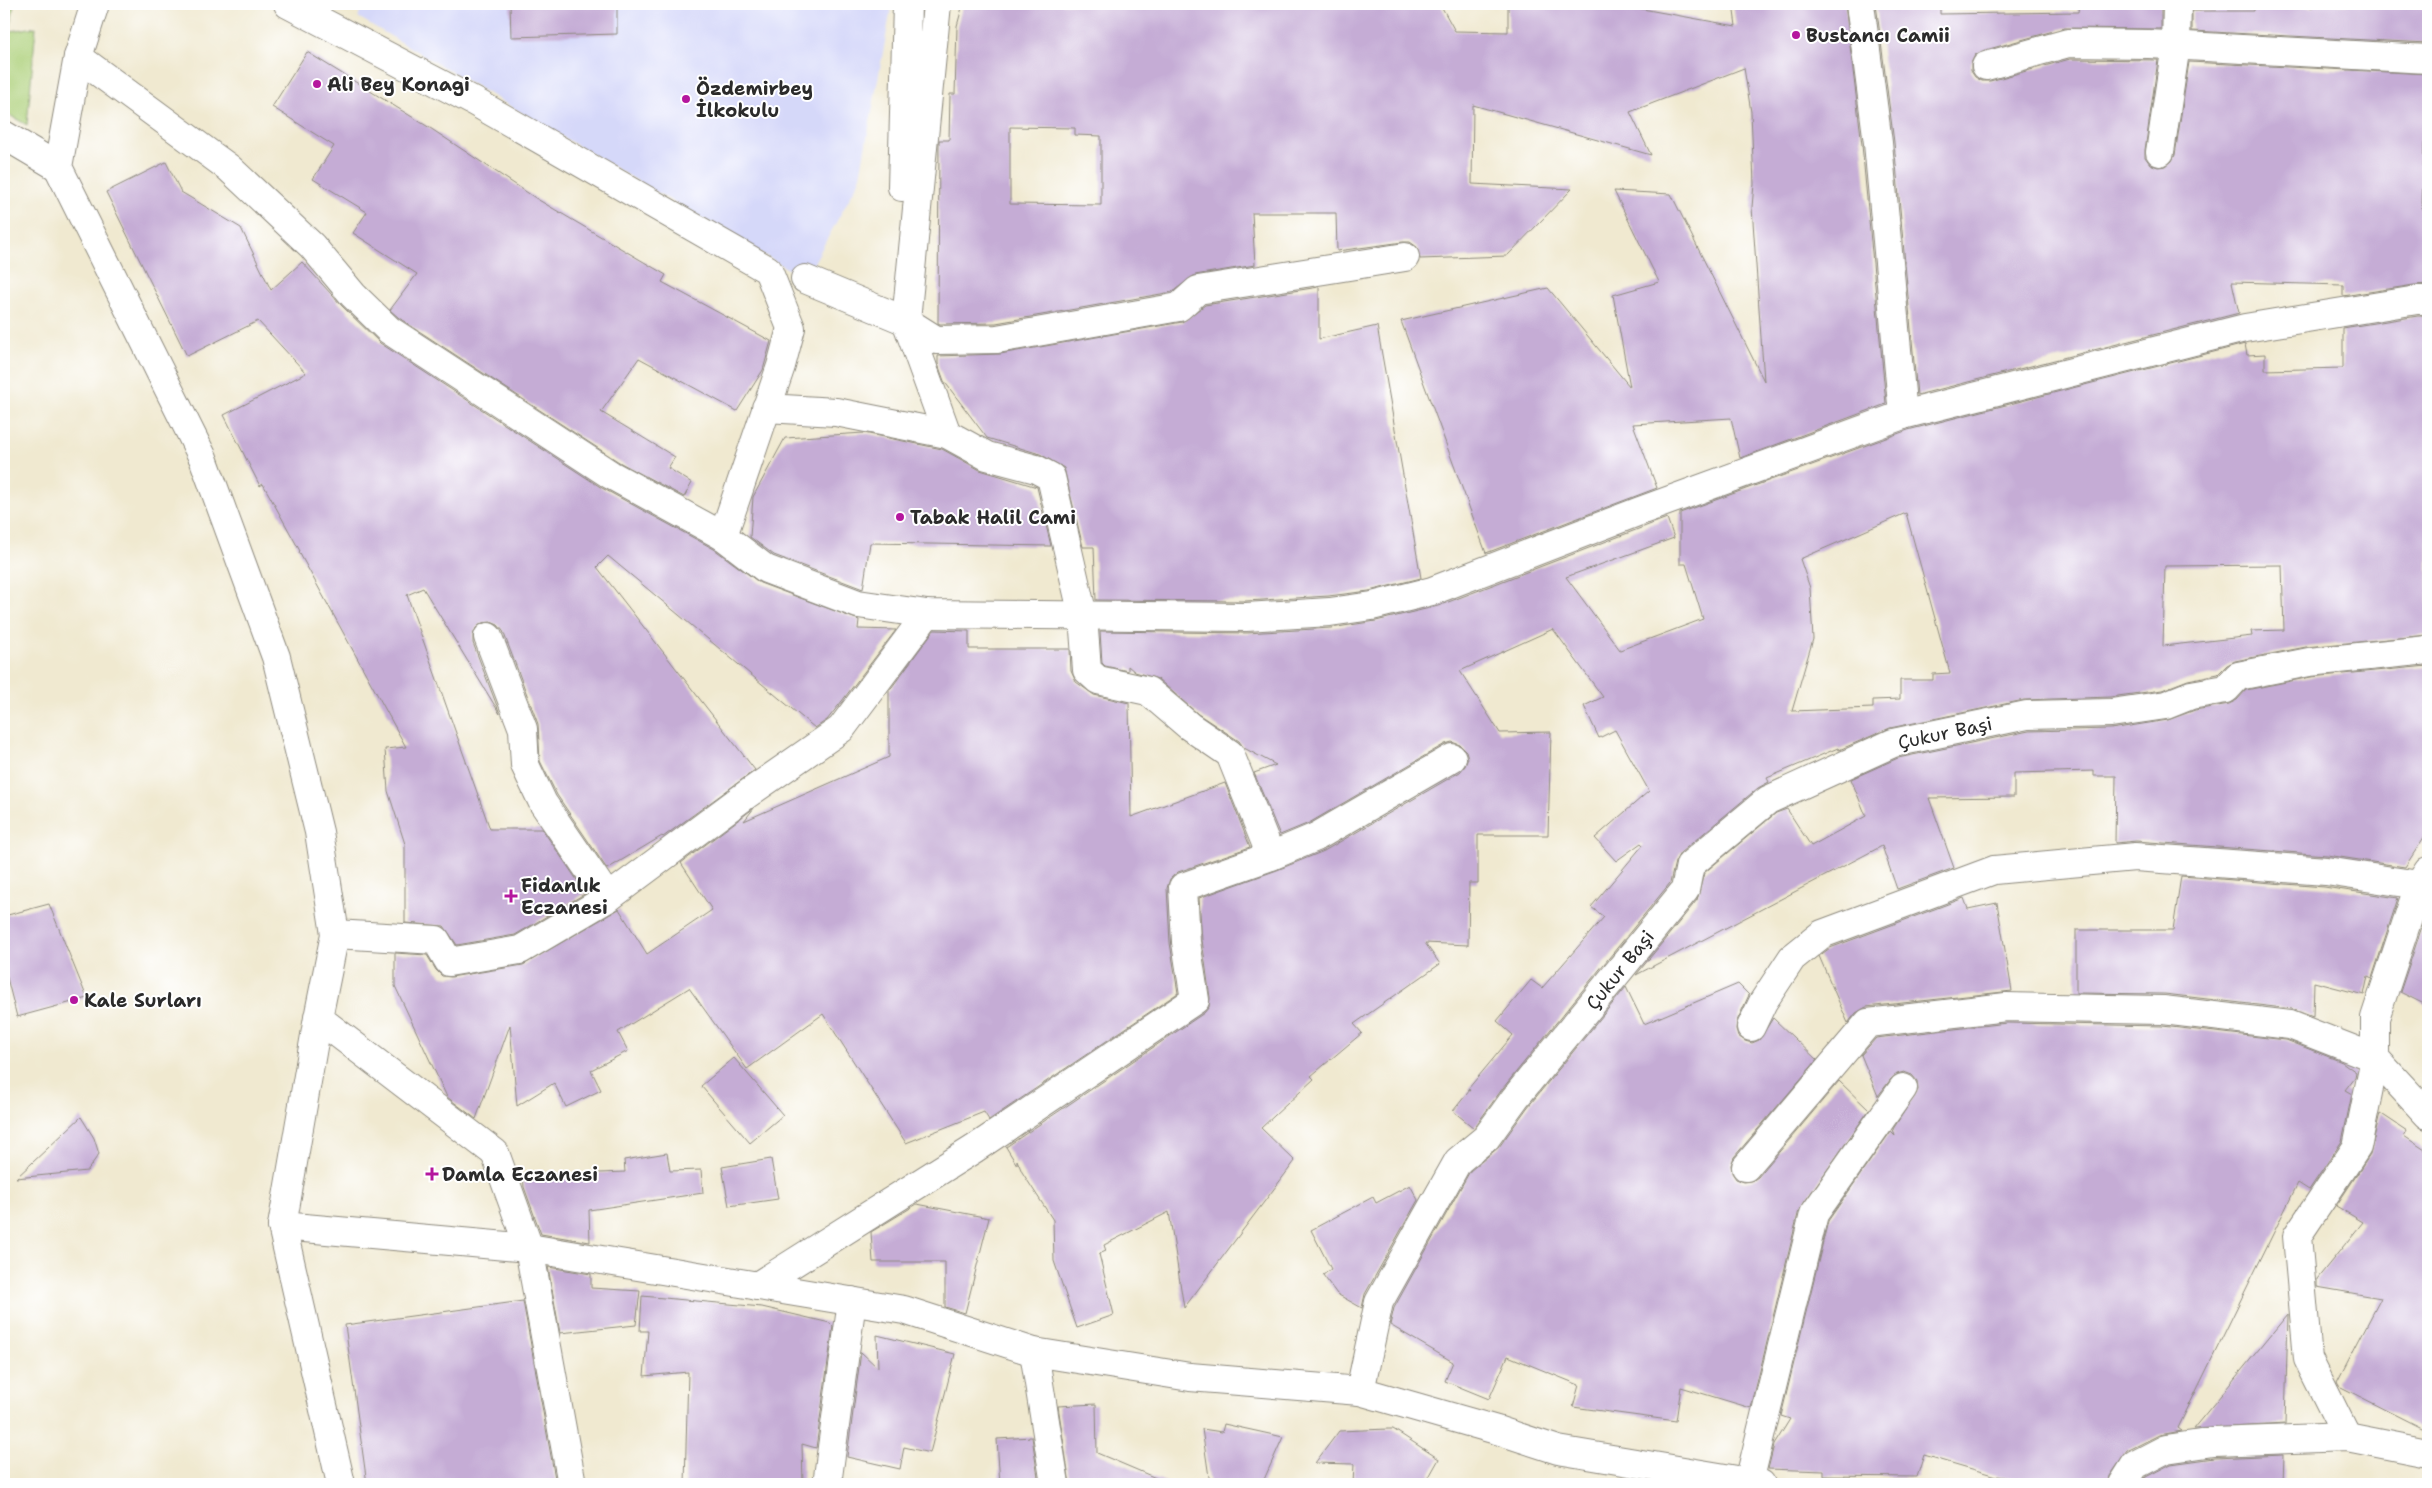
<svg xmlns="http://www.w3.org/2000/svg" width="2432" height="1488" font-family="'Shantell Sans',sans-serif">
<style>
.built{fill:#d5d8f9}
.green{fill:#add07a;stroke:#6c7e52}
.building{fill:#c5acd5;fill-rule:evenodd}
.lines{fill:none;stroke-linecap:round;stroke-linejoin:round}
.minor-casing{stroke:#8e8a7e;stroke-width:30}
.minor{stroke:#fff;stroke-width:28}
.poi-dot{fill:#b5179e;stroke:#fff;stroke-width:2}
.labels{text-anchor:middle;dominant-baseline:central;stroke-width:4;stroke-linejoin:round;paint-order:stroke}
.poi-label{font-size:19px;font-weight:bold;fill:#2b2b2b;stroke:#fff;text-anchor:start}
.street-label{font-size:19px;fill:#2b2b2b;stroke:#fff}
</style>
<rect width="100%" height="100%" fill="#fff"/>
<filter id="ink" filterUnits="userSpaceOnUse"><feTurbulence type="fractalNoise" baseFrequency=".02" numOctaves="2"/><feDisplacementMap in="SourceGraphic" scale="10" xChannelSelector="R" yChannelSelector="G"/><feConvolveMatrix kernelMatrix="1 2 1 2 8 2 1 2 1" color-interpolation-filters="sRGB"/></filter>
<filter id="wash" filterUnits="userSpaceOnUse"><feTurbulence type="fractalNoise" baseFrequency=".0096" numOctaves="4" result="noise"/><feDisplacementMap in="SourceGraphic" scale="20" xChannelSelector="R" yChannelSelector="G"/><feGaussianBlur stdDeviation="1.12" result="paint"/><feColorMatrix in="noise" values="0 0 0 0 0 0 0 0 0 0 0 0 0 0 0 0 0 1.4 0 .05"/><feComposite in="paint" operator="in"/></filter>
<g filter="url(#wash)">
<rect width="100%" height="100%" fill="#f0e9d0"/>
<path class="built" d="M363 4H892L859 181 805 279 358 17Z"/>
<path class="green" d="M4 4H14L10 31 36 27 27 125 4 112Z"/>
<g id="blocks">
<g class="building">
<path d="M510 4H617V34L511 37Z"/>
<path d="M963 4H1440L1455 31 1508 32V4H1615L1736 26 1733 4H1845L1862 145 1886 404 1740 458 1731 418 1633 424 1657 488 1486 553 1401 321 1548 288 1630 387 1613 295 1659 282 1614 191 1671 194 1764 381 1752 207 1754 184 1751 112 1744 68 1630 112 1651 155 1473 105 1472 184 1572 189 1507 256 1420 259 1417 247 1410 242H1403L1337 251 1336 213H1252L1255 265 1195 275 1172 292 996 323 940 324 938 323 939 140H949L950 94H955L957 26ZM1010 127 1075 128V135L1101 136V205L1010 204Z"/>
<path d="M1876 4H1940V14L2078 12 2079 4H2161V29L2064 28 1982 51 1975 55 1971 63V71L1975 77 1982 81H1990L2070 59 2158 60 2145 150V157L2150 164 2158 167 2166 166 2172 161 2175 155 2189 62 2428 74V143L2424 142 2422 209H2428V284L2414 285 2343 296V285L2232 282 2239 313 1917 395 1894 142Z"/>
<path d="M2313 4H2428V43L2192 31V11H2254V7H2313Z"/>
<path d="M307 52 430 128 537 199 666 275 662 282 771 341 763 370 737 411 639 358 601 412 675 457 668 468 692 483 684 497 619 462 399 318 390 310 417 274 353 233 367 212 313 179 334 146 272 107Z"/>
<path d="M166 162 181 192 241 228 271 290 302 262 342 306 380 343 602 488 714 549 760 583 859 620 858 629 896 630 842 701 827 720 815 728 608 556 597 567 755 770 663 837 662 836 607 869 557 795 540 761 538 724 503 631 498 625 491 622 482 623 476 628 473 635V643L500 714 423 588 407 595 490 829H542L586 893 515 935 457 945 444 926 405 923V844L388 791 385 749 406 747 299 552 300 551 263 484 260 486 224 415 306 373 258 321 187 356 106 192Z"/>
<path d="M1319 287V339L1377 326 1421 578 1369 591 1328 596 1246 601 1096 600 1094 547H1083L1064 468 1040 454 987 438 944 381 938 364V356L1000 354 1182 322 1205 305Z"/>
<path d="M2418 316H2428V635L2306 647 2235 661 2227 665 2218 674 2188 680 2162 690 2110 697 2024 700 1890 728 1839 750 1838 748 1767 778 1769 782 1758 788 1680 853 1675 862 1670 883 1503 1088 1474 1128 1453 1111 1470 1090 1468 1089 1513 1035 1497 1021 1531 980 1542 988 1604 917 1591 907 1643 845 1641 843 1616 861 1595 838 1649 791 1615 730 1599 738 1584 706 1603 697 1553 629 1460 671 1500 733 1551 732 1548 835H1478V883H1469L1468 945 1425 943 1440 964 1354 1024 1362 1033 1311 1076 1314 1079 1261 1128 1295 1161 1184 1308 1169 1212 1104 1245 1106 1251 1099 1254 1114 1315 1077 1328 1054 1261 1053 1220 1022 1172 1017 1160V1165L1006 1147 1204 1013 1209 1007 1210 998 1202 940 1199 898 1277 870 1324 851 1460 772 1465 766 1468 758 1466 751 1460 745 1452 742 1445 744 1309 823 1280 835 1254 773 1276 765 1244 748 1239 741 1198 714 1158 679 1135 672 1128 666V671L1105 666 1102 663 1100 631 1247 633 1331 628 1376 621 1438 606 1667 518 1674 538 1566 577 1620 650 1703 619 1686 564H1680V513L1908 430 2245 344 2247 355 2265 354V370L2343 368V328ZM1906 513 1950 673 1933 674V680H1900V699L1873 700V708L1792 711 1813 639 1810 588 1800 559ZM2282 565 2284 630 2251 631 2252 636 2163 646 2165 566Z"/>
<path d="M864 433 942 449 980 470 1037 487 1051 546 870 543 863 589 774 555 750 537 753 497 785 438Z"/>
<path d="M934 630 969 631V649H1070L1071 671 1076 682 1094 695 1129 703 1131 817 1225 783 1250 847 1178 872 1170 879 1167 888 1170 943 1178 993 989 1120 984 1112 906 1143 823 1014 747 1069 689 988 618 1032 628 1051 591 1070 601 1090 566 1107 554 1083 517 1106 510 1025 476 1119 447 1097 395 986V953L427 955 436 970 442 976 451 977 523 965 619 909 647 954 712 910 681 863 754 808 744 821 889 757V691Z"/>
<path d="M2428 666V831L2405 867 2327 855 2136 841 2115 843 2116 776H2094V771L2014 773V797L1929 798 1954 868 1897 889 1882 846 1636 975 1697 900 1704 873 1776 813 1787 809 1811 846 1866 816 1851 779 1898 758 2029 731 2111 729 2168 720 2195 710 2229 704 2237 700 2246 690 2311 677Z"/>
<path d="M2181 876 2324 887 2398 898 2372 978 2368 976 2364 995 2314 982 2313 1017 2292 1009 2165 994 2076 993V930H2173Z"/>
<path d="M1964 898 1968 909 1997 903 2012 991 1866 1007 1856 1013 1848 1023 1819 956 1830 948Z"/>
<path d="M49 904 87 998 17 1017 4 966V916Z"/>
<path d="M2427 912H2428V1006L2400 992Z"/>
<path d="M1738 984 1749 995 1737 1021 1736 1029 1738 1036 1745 1041 1752 1043 1759 1040 1773 1018 1817 1060 1734 1157 1731 1165 1732 1173 1736 1179 1744 1182 1752 1181 1758 1177 1839 1081 1869 1110 1799 1210 1751 1408 1681 1387 1676 1421 1573 1407 1579 1385 1508 1356 1489 1399 1445 1381 1453 1362 1390 1325 1394 1308 1470 1171 1499 1147 1527 1108 1626 987 1644 1024Z"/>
<path d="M2007 1023 2162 1026 2286 1040 2342 1062 2356 1072 2355 1077 2345 1090 2352 1094 2342 1141 2309 1190 2298 1183 2178 1428 2182 1431 2159 1435 2127 1451 2110 1476 2108 1484H2049L1996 1476 1924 1455 1917 1477 1824 1476V1471L1768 1469 1774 1445 1790 1419 1781 1416 1828 1221 1891 1131 1895 1135 1893 1129 1918 1090 1917 1081 1912 1075 1904 1072 1897 1074 1891 1079 1878 1096 1861 1055 1876 1038Z"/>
<path d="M734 1058 783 1115 750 1143 701 1086Z"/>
<path d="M2380 1113 2407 1131 2404 1136 2428 1152V1431L2339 1386 2337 1382 2381 1298 2317 1287V1279L2363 1222 2336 1206 2370 1155Z"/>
<path d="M81 1117 94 1138 99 1154 87 1171 16 1178Z"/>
<path d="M667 1153 670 1171 701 1170 703 1193 589 1210 590 1242 541 1234 524 1187 523 1176 625 1172 624 1160Z"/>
<path d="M771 1159 778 1199 729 1206 722 1167Z"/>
<path d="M1410 1185 1418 1200 1365 1294 1362 1308 1337 1294 1323 1275 1331 1269 1311 1230 1373 1197 1376 1203Z"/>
<path d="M917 1204 989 1218 965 1313 945 1307V1262H873L871 1232Z"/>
<path d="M548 1267 591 1274V1288L640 1291 636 1325 560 1333Z"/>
<path d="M642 1296 762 1307 830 1323 833 1326 816 1448 802 1444 803 1484H685L688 1372 644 1376 648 1331H640Z"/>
<path d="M523 1301 556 1484H367L345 1325Z"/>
<path d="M2288 1314 2285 1424 2193 1429Z"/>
<path d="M877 1335 955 1354 930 1453 904 1447 900 1469 847 1457 861 1352 878 1368Z"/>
<path d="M1096 1404 1097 1453 1170 1484H1070L1058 1406Z"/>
<path d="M1224 1424 1283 1437 1262 1484H1210L1202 1429 1222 1432Z"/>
<path d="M1388 1429H1393L1439 1459 1425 1484H1353L1354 1464 1315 1463 1339 1431Z"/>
<path d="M1032 1437 1039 1484H1000L997 1439Z"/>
<path d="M2284 1455 2283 1484H2141L2146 1477 2171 1464 2215 1458Z"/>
</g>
</g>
</g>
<g filter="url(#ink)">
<use href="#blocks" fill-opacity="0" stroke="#8e8a7e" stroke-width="1"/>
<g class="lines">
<g class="minor-casing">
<g id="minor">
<path d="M95 4 78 57 58 167 203 458 276 657 319 832 335 934 318 1018 282 1226 341 1484"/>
<path d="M288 4 475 102 768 270 791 328 781 366 723 536"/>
<path d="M937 4 906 321 947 434"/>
<path d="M1860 4 1878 143 1903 415"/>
<path d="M78 57 229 168 312 246 353 295 389 330 611 475 723 536 766 569 858 604 927 614 1246 617 1330 612 1372 606 1432 591 1640 511 1903 415 2245 328 2417 300H2428"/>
<path d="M1986 66 2068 43 2149 44 2428 59"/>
<path d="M4 135 58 167"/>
<path d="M2160 152 2176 45 2177 4"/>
<path d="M902 187 907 4"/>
<path d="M805 279 906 321 936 340 997 339 1179 307 1198 290 1405 257"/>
<path d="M766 408 836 412 947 434 987 456 1036 469 1051 477 1083 616 1087 670 1098 680 1148 691 1189 726 1230 754 1271 856"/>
<path d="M488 637 523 729 525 765 543 803 608 898"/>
<path d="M335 934 436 940 449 962 520 950 608 898 746 795 841 729 927 614"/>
<path d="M318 1018 495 1153 529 1248 572 1484"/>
<path d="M1751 1027 1763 1002 1792 958 1822 934 1994 870 2135 857 2326 871 2419 885 2428 890"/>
<path d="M1746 1167 1868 1023 2006 1007 2163 1010 2290 1025 2375 1058 2428 1115"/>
<path d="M282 1226 529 1248 904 1310 1034 1352 1190 1377 1360 1391 1500 1431 1558 1450 1761 1484"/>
<path d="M757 1286 974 1149 1195 1000 1186 942 1183 887 1271 856 1316 837 1452 758"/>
<path d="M1034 1352 1055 1484"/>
<path d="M1360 1391 1379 1302 1458 1161 1486 1138 1515 1098 1685 890 1690 865 1768 800 1893 743 2027 715 2111 713 2166 705 2191 695 2226 689 2238 676 2309 662 2428 650"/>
<path d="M2347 1437 2308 1359 2297 1236 2357 1147 2375 1058V1018L2419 885 2428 871"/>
<path d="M1749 1482 1814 1214 1903 1088"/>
<path d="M827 1484 852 1301"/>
<path d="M2123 1484 2135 1465 2166 1449 2214 1442 2347 1437 2428 1453"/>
</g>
</g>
<use href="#minor" class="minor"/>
</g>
</g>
<g class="poi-dot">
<circle cx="1796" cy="35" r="5"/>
<circle cx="317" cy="84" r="5"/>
<circle cx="686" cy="99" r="5"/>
<circle cx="900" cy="517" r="5"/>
<path d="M508.5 888.5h5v5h5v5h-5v5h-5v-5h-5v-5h5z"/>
<circle cx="74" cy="1000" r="5"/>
<path d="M429.5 1166.5h5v5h5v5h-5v5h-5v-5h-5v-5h5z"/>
</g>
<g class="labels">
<g class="poi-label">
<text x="1806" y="35">Bustancı Camii</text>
<text x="327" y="84">Ali Bey Konagi</text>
<text x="696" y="88">Özdemirbey<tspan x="696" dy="22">İlkokulu</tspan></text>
<text x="910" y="517">Tabak Halil Cami</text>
<text x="521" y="885">Fidanlık<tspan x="521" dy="22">Eczanesi</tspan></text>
<text x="84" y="1000">Kale Surları</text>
<text x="442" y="1174">Damla Eczanesi</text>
</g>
<g class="street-label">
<text transform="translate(1945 733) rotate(-12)">Çukur Başi</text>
<text transform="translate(1620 970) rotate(-51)">Çukur Başi</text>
</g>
</g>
<rect width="2432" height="1488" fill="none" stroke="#fff" stroke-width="20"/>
</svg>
